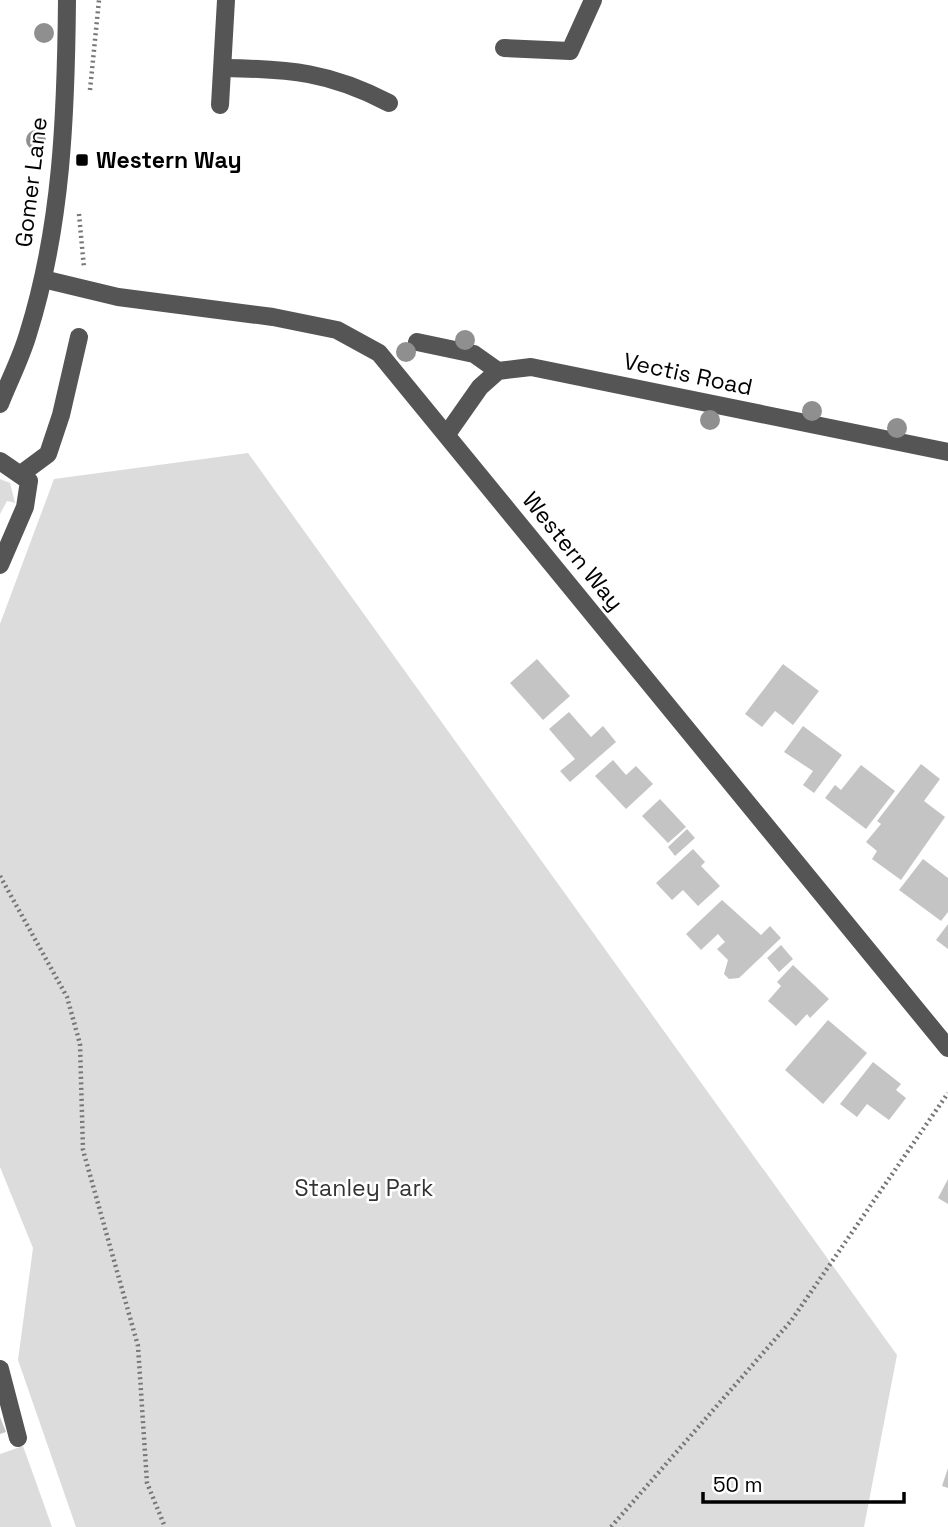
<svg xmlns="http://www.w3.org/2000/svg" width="948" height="1527" font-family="'Space Grotesk',sans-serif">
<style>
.green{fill:#dcdcdc}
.building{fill:#c4c4c4}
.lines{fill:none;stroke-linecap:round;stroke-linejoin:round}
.path{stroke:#777;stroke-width:4.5;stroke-dasharray:2 3.5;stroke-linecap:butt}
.minor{stroke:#555;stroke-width:18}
.tree{fill:#8f8f8f}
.poi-dot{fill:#000;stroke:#fff;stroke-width:2.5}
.labels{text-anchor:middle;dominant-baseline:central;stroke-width:5;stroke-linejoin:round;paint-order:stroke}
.poi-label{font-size:23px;font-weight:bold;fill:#000;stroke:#fff;text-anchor:start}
.street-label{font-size:23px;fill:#000;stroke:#fff}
.park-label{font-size:23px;fill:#333;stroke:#fff}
</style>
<rect width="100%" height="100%" fill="#fff"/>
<g class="green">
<path d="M248 453 897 1355 864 1527H76L18 1360 33 1248 0 1167V624L54 479Z"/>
<path d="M0 479 10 483 15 503 7 501 0 514Z"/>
<path d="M23 1446 52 1527H0V1454Z"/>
</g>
<g class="building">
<path d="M537 659 570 696 543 720 510 683Z"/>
<path d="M783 664 819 691 793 725 775 711 762 727 745 714Z"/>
<path d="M569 712 591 737 603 726 616 742 570 782 560 771 575 759 549 729Z"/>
<path d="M803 726 842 755 814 793 803 785 813 771 784 752Z"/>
<path d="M613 760 626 775 636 766 653 784 626 809 595 776Z"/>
<path d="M921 764 940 779 924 801 945 817 901 880 872 859 877 851 866 842 881 824 877 821Z"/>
<path d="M861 765 895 791 866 829 825 798 835 785 841 790Z"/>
<path d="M660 799 686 827 668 843 642 816Z"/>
<path d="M687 829 695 838 675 856 668 847Z"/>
<path d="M693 849 705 862 701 866 720 886 698 906 683 890 672 900 656 883Z"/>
<path d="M923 859 948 878V912L941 921 899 890Z"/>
<path d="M722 900 761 935 770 926 781 938 739 978 729 979 724 974 728 960 717 949 725 942 718 934 701 950 686 934Z"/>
<path d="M948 924V949L936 940Z"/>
<path d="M781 945 793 959 779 972 767 958Z"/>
<path d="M793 965 829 999 810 1018 807 1014 796 1026 768 1001 781 986 777 982Z"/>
<path d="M828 1020 867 1053 823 1104 785 1070Z"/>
<path d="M873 1062 901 1084 896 1090 906 1098 889 1120 867 1104 857 1117 840 1104Z"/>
<path d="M948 1179V1204L938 1198Z"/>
<path d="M0 1417 6 1432 0 1434Z"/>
<path d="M948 1468V1488L942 1486Z"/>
</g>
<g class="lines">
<g class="path">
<path d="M90 90 99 0"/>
<path d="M79 214 84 268"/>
<path d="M0 876 67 997 80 1044 83 1150 138 1346 147 1483 165 1527"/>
<path d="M611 1527 791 1321 948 1093"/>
</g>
<g class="minor">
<path d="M504 48 570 51 593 0"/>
<path d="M224 68C290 69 330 72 389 103"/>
<path d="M220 105 226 0"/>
<path d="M43 279 118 297 273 317 337 330 379 353 948 1048"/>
<path d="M417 342 474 354 498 371"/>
<path d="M0 404C9 381 21 358 28 334 62 226 66 113 67 0"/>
<path d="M447 434 480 387 498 371 531 367 948 452"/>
<path d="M0 461 29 481 25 507 0 565"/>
<path d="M21 474 48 454 61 415 79 337"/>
<path d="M0 1369 18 1438"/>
</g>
</g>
<g class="tree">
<circle cx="44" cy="33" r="10"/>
<circle cx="36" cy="140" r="10"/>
<circle cx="465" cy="340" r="10"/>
<circle cx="406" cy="352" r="10"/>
<circle cx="812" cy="411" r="10"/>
<circle cx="710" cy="420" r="10"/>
<circle cx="897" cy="428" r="10"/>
</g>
<rect class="poi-dot" x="75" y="153" width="14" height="14" rx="3.5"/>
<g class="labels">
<g class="poi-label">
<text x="96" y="160">Western Way</text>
</g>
<g class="street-label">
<text transform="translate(31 182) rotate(-83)">Gomer Lane</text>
<text transform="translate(688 374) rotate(12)">Vectis Road</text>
<text transform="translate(573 551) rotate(51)">Western Way</text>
</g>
<g class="park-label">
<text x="364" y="1188">Stanley Park</text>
</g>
</g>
<path d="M703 1492v10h201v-10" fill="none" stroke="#000000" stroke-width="3.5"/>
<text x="713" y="1492" font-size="21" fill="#000000" stroke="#ffffff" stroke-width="5" paint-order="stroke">50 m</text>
</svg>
